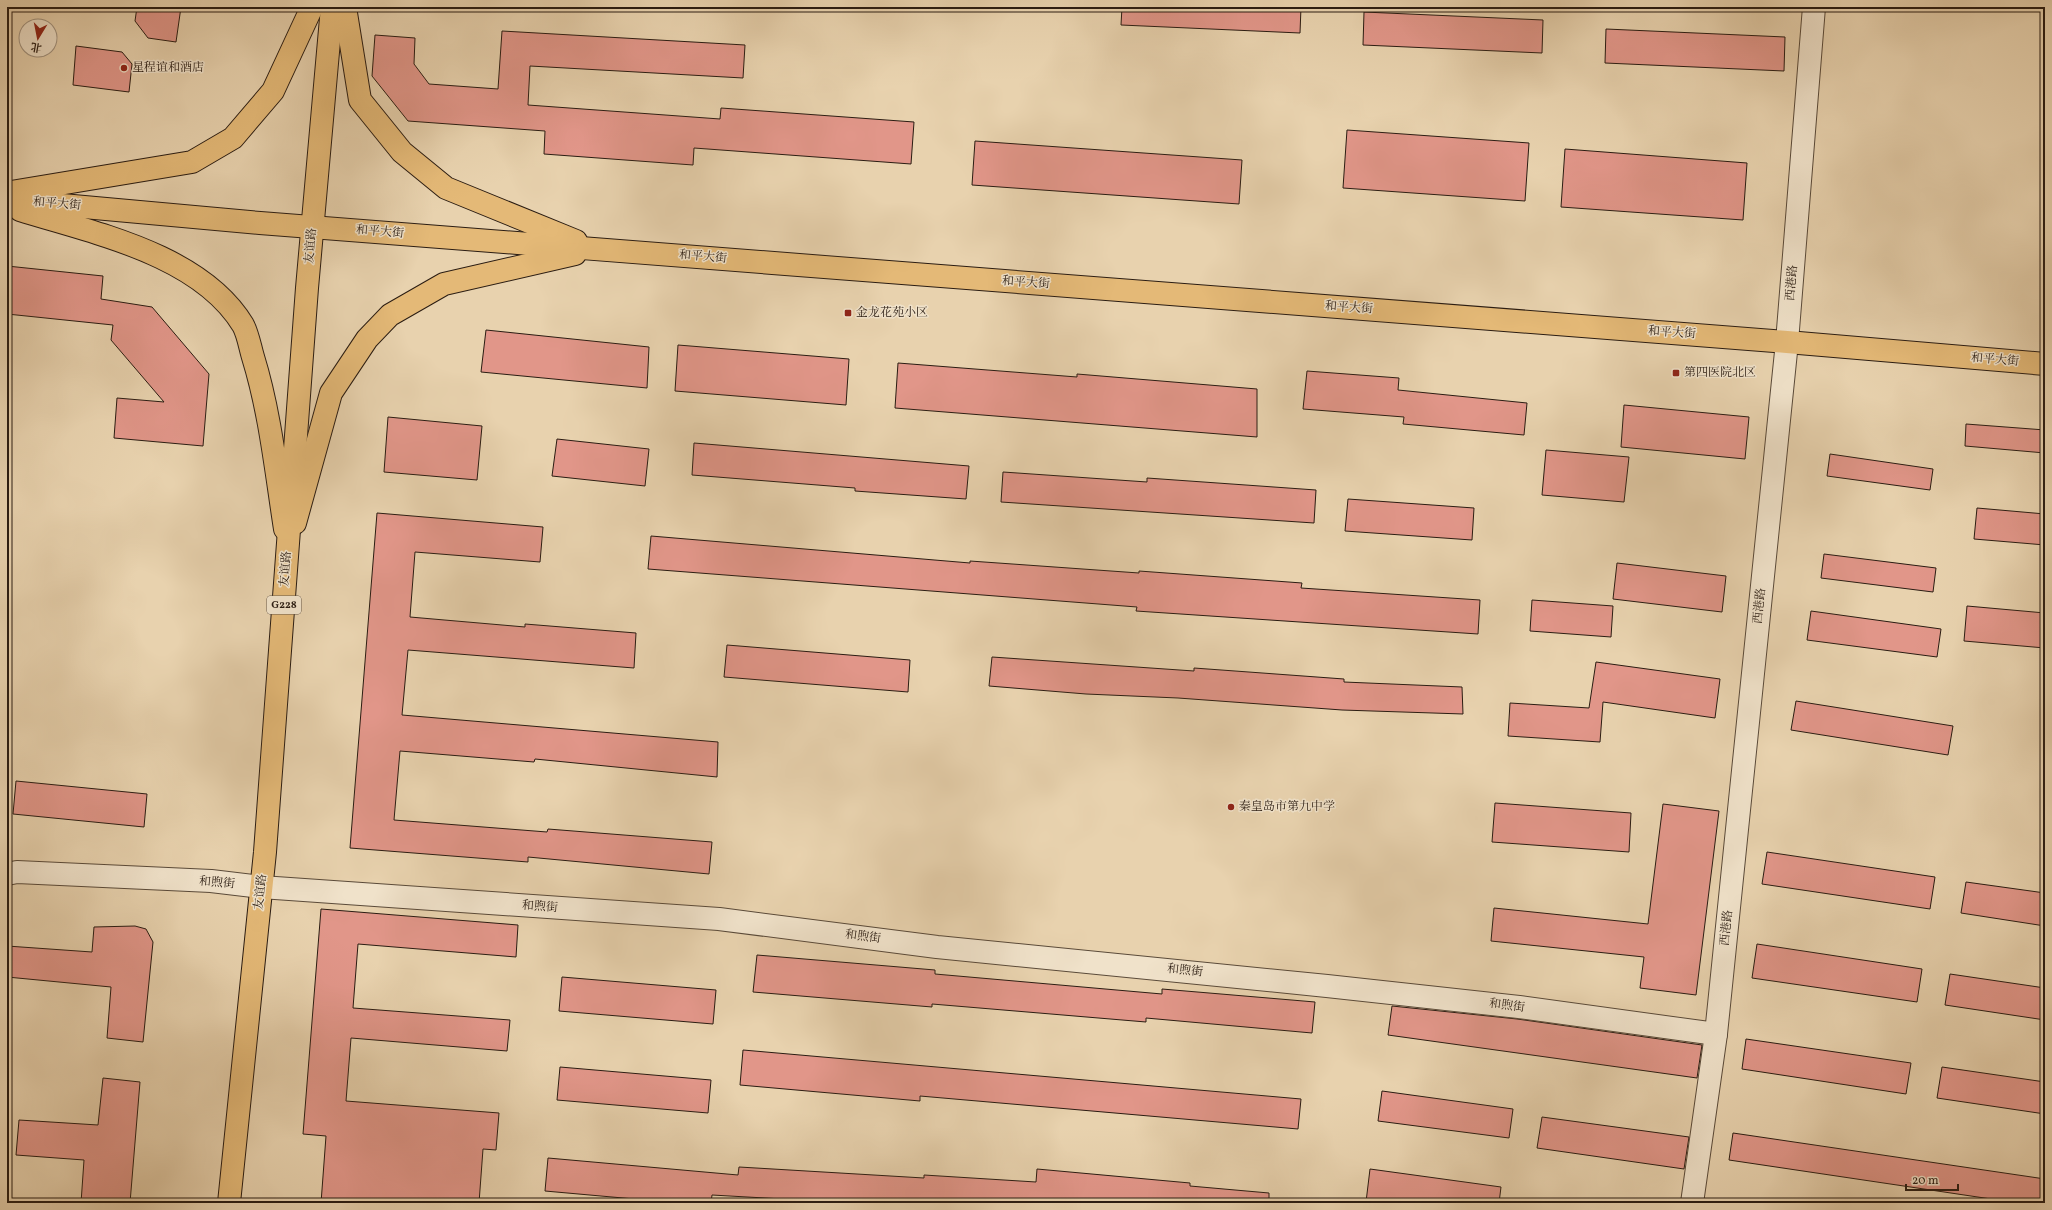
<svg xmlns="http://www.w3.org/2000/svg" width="2052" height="1210" font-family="Vollkorn,'Noto Serif SC',serif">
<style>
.building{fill:#e19689;stroke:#2a1c12}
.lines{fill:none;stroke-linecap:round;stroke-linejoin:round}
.minor-casing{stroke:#5a4a39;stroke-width:24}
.major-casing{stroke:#2a1c12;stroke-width:24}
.highway-casing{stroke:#2a1c12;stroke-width:24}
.minor{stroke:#f0e2ca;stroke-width:22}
.major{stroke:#e4b977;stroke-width:22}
.highway{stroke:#e4b977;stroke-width:22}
.poi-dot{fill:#8f2418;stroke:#f0e2ca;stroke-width:1.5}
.labels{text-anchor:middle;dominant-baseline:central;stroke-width:3;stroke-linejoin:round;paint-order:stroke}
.shield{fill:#f0e2ca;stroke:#655749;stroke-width:1}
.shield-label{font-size:11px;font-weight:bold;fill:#2a1c12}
.poi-label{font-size:12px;fill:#2a1c12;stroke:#f0e2ca;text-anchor:start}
.street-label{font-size:12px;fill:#2a1c12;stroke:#f0e2ca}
</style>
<rect width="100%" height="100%" fill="#e8d2ae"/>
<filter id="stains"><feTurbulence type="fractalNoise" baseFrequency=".005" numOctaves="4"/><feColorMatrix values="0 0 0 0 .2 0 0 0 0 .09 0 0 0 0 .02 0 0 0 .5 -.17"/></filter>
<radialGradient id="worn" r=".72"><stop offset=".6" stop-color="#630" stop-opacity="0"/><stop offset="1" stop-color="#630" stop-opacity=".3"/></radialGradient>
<g class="building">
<path d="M137 7H181L176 42 148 38 135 21Z"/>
<path d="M1122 7H1301L1300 33 1121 25Z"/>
<path d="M1364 12 1543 20 1542 53 1363 45Z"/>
<path d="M1606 29 1785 37 1784 71 1605 63Z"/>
<path d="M502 31 745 45 743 78 530 66 528 105 720 119 721 108 914 122 911 164 694 148 693 165 544 154 545 131 408 121 372 76 375 35 415 38 414 64 429 84 498 89Z"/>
<path d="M76 46 122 52 132 64 129 92 73 85Z"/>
<path d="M1347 130 1529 143 1525 201 1343 188Z"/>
<path d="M975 141 1242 160 1239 204 972 185Z"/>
<path d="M1565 149 1747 163 1743 220 1561 207Z"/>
<path d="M7 266 103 276 101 299 152 307 209 374 203 446 114 438 117 398 164 402 111 340 113 325 7 314Z"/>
<path d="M486 330 649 347 647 388 481 372Z"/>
<path d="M678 345 849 359 846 405 675 391Z"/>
<path d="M898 363 1077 377V374L1257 389V437L895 408Z"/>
<path d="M1307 371 1399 378 1398 390 1527 403 1524 435 1403 424 1404 417 1303 409Z"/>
<path d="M1624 405 1749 417 1745 459 1621 447Z"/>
<path d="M388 417 482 426 477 480 384 472Z"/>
<path d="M1966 424 2045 430V453L1965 446Z"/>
<path d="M557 439 649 449 645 486 552 476Z"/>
<path d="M694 443 969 466 966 499 855 491V488L692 475Z"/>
<path d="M1546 450 1629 457 1624 502 1542 495Z"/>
<path d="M1830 454 1933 469 1930 490 1827 476Z"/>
<path d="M1003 472 1147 482V478L1316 490 1314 523 1001 502Z"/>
<path d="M1348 499 1474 508 1472 540 1345 531Z"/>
<path d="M1977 508 2045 514V545L1974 539Z"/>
<path d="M377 513 543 527 540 562 415 552 410 617 525 627V624L636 633 634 668 408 650 402 715 718 742 717 777 535 759 534 762 400 751 394 820 547 832 548 829 712 842 709 874 528 857V862L350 848Z"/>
<path d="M651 536 970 563V561L1139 573V571L1302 583 1301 588 1480 600 1478 634 1136 611 1137 607 648 569Z"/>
<path d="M1824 554 1936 568 1933 592 1821 578Z"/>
<path d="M1617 563 1726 576 1722 612 1613 599Z"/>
<path d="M1532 600 1613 606 1611 637 1530 631Z"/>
<path d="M1967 606 2045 613V648L1964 641Z"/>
<path d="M1811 611 1941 629 1937 657 1807 640Z"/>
<path d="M727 645 910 660 908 692 724 677Z"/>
<path d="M992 657 1194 671V668L1344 679V682L1462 687 1463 714 1342 710 1178 698 1086 694 989 686Z"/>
<path d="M1596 662 1720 679 1715 718 1603 702 1600 742 1508 736 1510 703 1589 708Z"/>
<path d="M1796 701 1953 726 1948 755 1791 730Z"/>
<path d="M16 781 147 794 144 827 13 814Z"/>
<path d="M1495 803 1631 813 1629 852 1492 842Z"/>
<path d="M1663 804 1719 811 1696 995 1640 988 1644 957 1491 941 1494 908 1648 924Z"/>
<path d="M1767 852 1935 877 1930 909 1762 884Z"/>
<path d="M1966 882 2045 893V926L1961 913Z"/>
<path d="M321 909 518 925 516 957 358 944 353 1008 510 1020 507 1051 351 1038 346 1101 499 1113 496 1150 483 1149 479 1203H321L326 1136 303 1134Z"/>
<path d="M135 926 146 929 153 942 143 1042 107 1038 111 987 7 977V946L92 952 94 927Z"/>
<path d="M1757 944 1922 969 1917 1002 1752 978Z"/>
<path d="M757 955 935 970V974L1162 994V989L1315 1002 1312 1033 1146 1018V1022L932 1004V1007L753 992Z"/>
<path d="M1950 974 2045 988V1020L1945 1005Z"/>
<path d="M562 977 716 990 713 1024 559 1011Z"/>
<path d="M1392 1006 1517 1019 1702 1045 1697 1078 1388 1035Z"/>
<path d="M1746 1039 1911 1063 1906 1094 1742 1069Z"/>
<path d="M743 1050 1301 1099 1298 1129 920 1096V1101L740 1085Z"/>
<path d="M560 1067 711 1080 708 1113 557 1100Z"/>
<path d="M1942 1067 2045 1082V1114L1937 1098Z"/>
<path d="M103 1078 140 1082 130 1203H81L84 1160 16 1155 19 1120 98 1125Z"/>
<path d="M1382 1091 1513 1109 1509 1138 1378 1121Z"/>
<path d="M1542 1117 1689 1137 1684 1169 1537 1148Z"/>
<path d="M1733 1133 2045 1179V1203H2018L1729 1160Z"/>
<path d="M548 1158 738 1175 739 1167 924 1178V1175L1036 1182 1037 1169 1190 1183V1186L1269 1193V1203H853L712 1195 711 1203H679L545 1191Z"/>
<path d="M1370 1169 1501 1187 1499 1203 1366 1202Z"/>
</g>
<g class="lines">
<g class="minor-casing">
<g id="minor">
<path d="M7 874 17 872 211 881 261 887 719 919 937 947 1327 986 1519 1007 1716 1034"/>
<path d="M1692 1203 1716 1034 1787 342 1814 7"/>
</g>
</g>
<g class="major-casing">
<g id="major">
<path d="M345 7 360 100 402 152 446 188 576 241"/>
<path d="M11 192 192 162 233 138 273 91 312 7"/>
<path d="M7 200 260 223 1787 342 2045 364"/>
<path d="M20 210C93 233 200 254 243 325 248 334 250 347 253 357 270 412 276 471 285 529"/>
<path d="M295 523 331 393 367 339 390 315 444 284 575 254"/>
</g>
</g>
<g class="highway-casing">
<path id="highway" d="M229 1203 265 852 307 288 332 7"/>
</g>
<use href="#minor" class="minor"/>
<use href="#major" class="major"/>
<use href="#highway" class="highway"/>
</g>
<g class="poi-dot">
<circle cx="124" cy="68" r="4"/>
<rect x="844" y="309" width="8" height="8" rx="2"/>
<rect x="1672" y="369" width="8" height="8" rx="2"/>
<circle cx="1231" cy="807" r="4"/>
</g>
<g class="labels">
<rect class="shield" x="267" y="596" width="34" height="18" rx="3"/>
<g class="shield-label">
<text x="284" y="605">G228</text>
</g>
<g class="poi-label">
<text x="132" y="68">星程谊和酒店</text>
<text x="856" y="313">金龙花苑小区</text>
<text x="1684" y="373">第四医院北区</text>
<text x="1239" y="807">秦皇岛市第九中学</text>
</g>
<g class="street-label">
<text transform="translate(57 204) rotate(5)">和平大街</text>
<text transform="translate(380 232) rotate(5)">和平大街</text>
<text transform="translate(311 246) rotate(-85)">友谊路</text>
<text transform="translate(703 257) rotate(5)">和平大街</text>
<text transform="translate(1026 283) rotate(4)">和平大街</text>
<text transform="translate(1792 283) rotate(-85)">西港路</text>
<text transform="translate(1349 308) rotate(4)">和平大街</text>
<text transform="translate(1672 333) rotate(4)">和平大街</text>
<text transform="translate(1995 360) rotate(5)">和平大街</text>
<text transform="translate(286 569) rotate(-86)">友谊路</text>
<text transform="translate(1760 606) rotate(-84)">西港路</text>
<text transform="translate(217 883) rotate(5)">和煦街</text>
<text transform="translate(261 892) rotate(-84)">友谊路</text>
<text transform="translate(540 907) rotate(4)">和煦街</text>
<text transform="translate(1727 928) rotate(-84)">西港路</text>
<text transform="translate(863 937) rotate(7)">和煦街</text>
<text transform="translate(1185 971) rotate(6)">和煦街</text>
<text transform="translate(1507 1006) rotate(7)">和煦街</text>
</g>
</g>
<rect width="2052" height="1210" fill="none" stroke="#e8d2ae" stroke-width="24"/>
<rect x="8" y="8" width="2036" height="1194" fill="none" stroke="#2a1c12" stroke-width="2"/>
<rect x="12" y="12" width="2028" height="1186" fill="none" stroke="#2a1c12"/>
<g transform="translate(38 38) rotate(190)"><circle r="19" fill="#f0e2ca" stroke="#a19380"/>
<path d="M0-3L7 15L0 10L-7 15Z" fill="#8f2418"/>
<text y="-6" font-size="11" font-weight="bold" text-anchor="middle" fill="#2a1c12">北</text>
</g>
<path d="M1906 1184v6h52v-6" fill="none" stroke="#2a1c12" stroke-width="2"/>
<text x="1912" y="1184" font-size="12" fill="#2a1c12" stroke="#f0e2ca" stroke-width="3" paint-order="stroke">20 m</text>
<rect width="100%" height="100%" filter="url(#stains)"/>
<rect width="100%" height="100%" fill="url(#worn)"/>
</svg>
